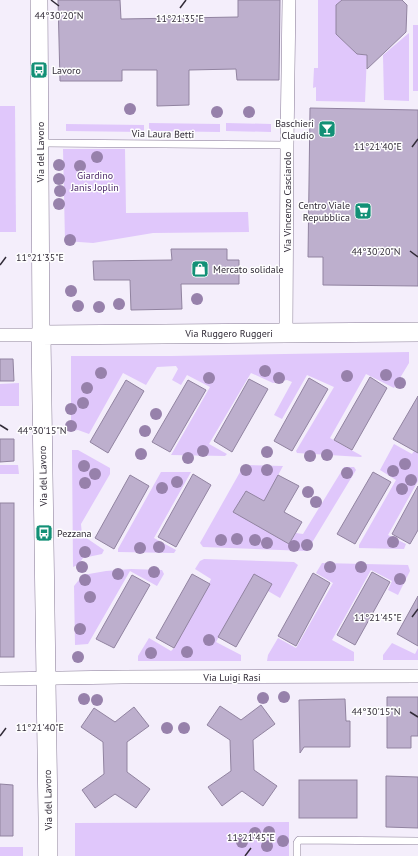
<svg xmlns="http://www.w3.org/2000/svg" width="418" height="856" font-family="'PT Sans',sans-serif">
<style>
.green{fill:#e0c7fb}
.building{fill:#bdafcd;stroke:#9183a0}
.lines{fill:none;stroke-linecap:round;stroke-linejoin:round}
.service-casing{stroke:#867995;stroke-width:8}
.minor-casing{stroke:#867995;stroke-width:14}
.tertiary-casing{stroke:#867995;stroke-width:18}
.secondary-casing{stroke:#867995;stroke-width:20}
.service{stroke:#fff;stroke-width:7}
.minor{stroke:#fff;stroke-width:13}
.tertiary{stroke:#fff;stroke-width:17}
.secondary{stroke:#fff;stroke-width:19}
.tree{fill:#9781ab}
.ticks{fill:none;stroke:#322c38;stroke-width:1.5}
.labels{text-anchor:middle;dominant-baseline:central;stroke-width:3;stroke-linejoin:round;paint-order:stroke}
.poi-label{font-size:10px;fill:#322c38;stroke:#fefefe;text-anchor:start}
.street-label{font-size:10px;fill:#322c38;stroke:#fefefe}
.park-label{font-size:10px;fill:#4b2769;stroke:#fefefe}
.ticks-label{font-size:10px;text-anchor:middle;fill:#322c38;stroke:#fefefe;stroke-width:3;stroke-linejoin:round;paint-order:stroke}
</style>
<rect width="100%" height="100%" fill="#f4eefb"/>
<g class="green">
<path d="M318 0H342L336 6V34L357 54 367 55 365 102 316 101V87L313 88 314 68H318Z"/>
<rect x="413" y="25" width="5" height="66"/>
<path d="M409 33V101L384 100 383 55Z"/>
<path d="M0 106H15L16 232H0Z"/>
<path d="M149 123 220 124V132L149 131Z"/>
<path d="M226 123 271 124V132L226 131Z"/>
<path d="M66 124 144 125V132L66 131Z"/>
<path d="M63 149H125L126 213 248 212 249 232 153 233 93 243 65 241Z"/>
<path d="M409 352V363L394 388 366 374 330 438 362 456 361 457 297 453 296 451 334 387 307 375 282 419 274 415 292 382 287 380 273 383 251 373 209 444 227 454 225 456 171 455 210 387 187 375 181 385 172 380 178 369 176 366 157 367 146 385 123 373 89 434 78 430 71 431V356H171Z"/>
<path d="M19 383V406H0V384Z"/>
<path d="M394 444 412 454 418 445V481L388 535 406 544 404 549 359 548V545L396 480 380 470Z"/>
<path d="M72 450H78L110 468V474L81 524 82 535 104 550 102 554 83 558 78 565 73 567Z"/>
<path d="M0 465H18L19 474H0Z"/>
<path d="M244 465 283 466 264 501 246 491 234 512 289 544 296 533 303 534 344 467H354L356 470 307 551 203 547 200 543Z"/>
<path d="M161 472H191L154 538 176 550 174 553 118 552V549Z"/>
<path d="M204 559 294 562 298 565 280 598 268 591 254 574 216 642 241 655V661H138V656L149 638 171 651 174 648 209 584 211 579 195 569 200 561Z"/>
<path d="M322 563 408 565 410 571 398 595 388 590 392 581 371 570 332 640 354 652V661H267L268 655 278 638 296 648 333 583 316 573Z"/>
<path d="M131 569 162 570 164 574 157 586 130 571 88 644 75 645 74 586 83 575 106 571Z"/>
<path d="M392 643 415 654 418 648V660H383V655Z"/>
<path d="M289 822V856H75V823Z"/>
<rect x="0" y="847" width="23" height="9"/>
</g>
<g class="building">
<path d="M58 0H120L121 19 238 17V0H280L279 80H237L236 69 189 70V105L157 106V70H122V81H60Z"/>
<path d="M342 0H402L407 5 406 32 367 69V55L357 54 336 34V5Z"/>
<path d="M310 108 418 110V286L323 285V257H308Z"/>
<path d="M171 249H227V260H239V284H181L182 309 131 310 130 280H94L93 261 172 260Z"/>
<path d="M0 359H13L14 381H0Z"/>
<path d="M370 377 387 388 352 450 334 440Z"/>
<path d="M309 378 328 389 292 451 274 441Z"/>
<path d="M249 379 268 389 232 452 214 441Z"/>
<path d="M126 380 144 391 108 453 90 442Z"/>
<path d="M188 380 206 390 170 452 152 442Z"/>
<path d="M418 396V453L393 439Z"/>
<path d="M0 439H14V461L0 462Z"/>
<path d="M373 472 391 482 355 544 337 534Z"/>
<path d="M193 474 211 485 176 547 158 537Z"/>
<path d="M130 475 149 486 114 549 95 538Z"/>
<path d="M278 475 299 486 284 512 302 522 289 544 233 512 246 491 264 501Z"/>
<path d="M418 486V530L410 544 392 534Z"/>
<rect x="0" y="503" width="14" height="154"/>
<path d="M372 572 390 582 355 645 337 635Z"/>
<path d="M313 573 330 583 296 646 278 636Z"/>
<path d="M192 574 210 584 174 648 156 638Z"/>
<path d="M254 574 272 584 236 647 218 637Z"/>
<path d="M132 575 150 585 114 648 96 639Z"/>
<path d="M418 596V646L397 634Z"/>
<path d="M387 697H418V736H411V748H387Z"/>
<path d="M345 699 346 721H350V747H304L300 753 299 700Z"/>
<path d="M261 705 275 724 253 740 254 770 277 786 263 806 242 791 222 806 208 787 231 771 230 740 207 725 220 706 241 720Z"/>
<path d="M134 707 149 726 127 742V772L150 789 136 808 115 794 95 808 82 790 104 774 103 742 81 727 94 708 115 722Z"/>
<path d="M386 776 418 777V828L386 827Z"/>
<rect x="299" y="780" width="58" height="38"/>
<path d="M0 784 13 785V836H0Z"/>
</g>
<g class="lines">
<g class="service-casing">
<g id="service">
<path d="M40 143 287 145"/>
<path d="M297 856V843L299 840 418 841"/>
</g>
</g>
<g class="minor-casing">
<g id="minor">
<path d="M286 333 287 145 289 0"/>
<path d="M0 335H41"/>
<path d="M0 679 122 677 418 676"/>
</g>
</g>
<g class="tertiary-casing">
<path id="tertiary" d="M39 0 41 335"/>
</g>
<g class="secondary-casing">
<path id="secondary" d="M48 856V818L41 335 418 332"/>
</g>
<use href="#service" class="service"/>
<use href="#minor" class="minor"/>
<use href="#tertiary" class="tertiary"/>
<use href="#secondary" class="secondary"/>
</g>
<g class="tree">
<circle cx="130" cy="109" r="6"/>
<circle cx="217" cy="112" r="6"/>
<circle cx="249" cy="112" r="6"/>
<circle cx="97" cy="157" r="6"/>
<circle cx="59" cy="165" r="6"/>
<circle cx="80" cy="166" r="6"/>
<circle cx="59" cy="179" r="6"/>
<circle cx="60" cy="191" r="6"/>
<circle cx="59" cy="204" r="6"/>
<circle cx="70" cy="240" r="6"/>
<circle cx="71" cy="291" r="6"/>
<circle cx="197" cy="299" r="6"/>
<circle cx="119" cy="304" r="6"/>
<circle cx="78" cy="306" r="6"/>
<circle cx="99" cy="307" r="6"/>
<circle cx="265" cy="371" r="6"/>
<circle cx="101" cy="373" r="6"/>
<circle cx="386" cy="375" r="6"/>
<circle cx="347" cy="376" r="6"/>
<circle cx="209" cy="378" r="6"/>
<circle cx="279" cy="378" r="6"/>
<circle cx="400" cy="383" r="6"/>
<circle cx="87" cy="388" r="6"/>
<circle cx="83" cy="403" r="6"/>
<circle cx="71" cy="409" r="6"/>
<circle cx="156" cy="414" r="6"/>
<circle cx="71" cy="426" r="6"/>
<circle cx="145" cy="431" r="6"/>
<circle cx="203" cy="451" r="6"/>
<circle cx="267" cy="452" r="6"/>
<circle cx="141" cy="454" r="6"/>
<circle cx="327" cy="455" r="6"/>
<circle cx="310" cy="456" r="6"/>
<circle cx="188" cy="458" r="6"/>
<circle cx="405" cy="464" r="6"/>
<circle cx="84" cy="466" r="6"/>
<circle cx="246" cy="470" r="6"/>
<circle cx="267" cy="470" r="6"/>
<circle cx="393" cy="471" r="6"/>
<circle cx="347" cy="473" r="6"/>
<circle cx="95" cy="474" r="6"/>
<circle cx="411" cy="480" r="6"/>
<circle cx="177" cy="482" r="6"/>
<circle cx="85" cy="483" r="6"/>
<circle cx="162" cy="488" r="6"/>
<circle cx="402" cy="489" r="6"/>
<circle cx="308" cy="492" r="6"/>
<circle cx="316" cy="502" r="6"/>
<circle cx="237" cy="539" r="6"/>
<circle cx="221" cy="540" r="6"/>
<circle cx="255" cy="540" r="6"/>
<circle cx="393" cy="542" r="6"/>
<circle cx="267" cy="543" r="6"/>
<circle cx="307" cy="545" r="6"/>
<circle cx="294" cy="546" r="6"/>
<circle cx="159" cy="547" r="6"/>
<circle cx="140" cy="548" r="6"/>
<circle cx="85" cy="552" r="6"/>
<circle cx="82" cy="567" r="6"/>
<circle cx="330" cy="567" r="6"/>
<circle cx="361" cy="567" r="6"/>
<circle cx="154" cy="572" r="6"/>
<circle cx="118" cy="574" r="6"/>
<circle cx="400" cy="579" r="6"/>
<circle cx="85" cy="580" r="6"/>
<circle cx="90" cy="597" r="6"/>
<circle cx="80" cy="629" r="6"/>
<circle cx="209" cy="640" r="6"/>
<circle cx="187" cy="652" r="6"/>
<circle cx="151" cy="653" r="6"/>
<circle cx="78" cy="657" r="6"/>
<circle cx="284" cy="697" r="6"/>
<circle cx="263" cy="698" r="6"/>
<circle cx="84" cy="699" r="6"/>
<circle cx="97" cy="700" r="6"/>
<circle cx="167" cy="728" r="6"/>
<circle cx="184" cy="728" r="6"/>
<circle cx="269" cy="832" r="6"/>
<circle cx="255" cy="833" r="6"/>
<circle cx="283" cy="841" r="6"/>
<circle cx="242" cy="842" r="6"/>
<circle cx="267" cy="846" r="6"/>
</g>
<path class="ticks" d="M51 0 59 6M180 8 186 0M412 147 418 139M410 251 418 257M0 265 6 257M0 425 8 430M412 617 418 609M410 712 418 717M0 736 6 728M245 856 251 848"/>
<defs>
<g id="bus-square" transform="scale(0.9)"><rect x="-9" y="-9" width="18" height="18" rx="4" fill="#129076" stroke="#fefefe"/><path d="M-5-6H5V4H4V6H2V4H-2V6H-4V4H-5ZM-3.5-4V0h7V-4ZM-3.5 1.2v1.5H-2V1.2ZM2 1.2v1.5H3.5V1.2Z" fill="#fff"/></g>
<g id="bar-square" transform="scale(0.9)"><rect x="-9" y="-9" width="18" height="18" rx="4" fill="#129076" stroke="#fefefe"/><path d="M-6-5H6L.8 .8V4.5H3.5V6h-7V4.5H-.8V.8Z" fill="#fff"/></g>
<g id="supermarket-square" transform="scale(0.9)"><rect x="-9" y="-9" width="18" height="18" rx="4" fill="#129076" stroke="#fefefe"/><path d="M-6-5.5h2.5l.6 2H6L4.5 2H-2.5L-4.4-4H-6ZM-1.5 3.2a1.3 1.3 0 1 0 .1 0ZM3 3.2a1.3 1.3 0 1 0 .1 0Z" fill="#fff"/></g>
<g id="shop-square" transform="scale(0.9)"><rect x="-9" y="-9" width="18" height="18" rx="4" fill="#129076" stroke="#fefefe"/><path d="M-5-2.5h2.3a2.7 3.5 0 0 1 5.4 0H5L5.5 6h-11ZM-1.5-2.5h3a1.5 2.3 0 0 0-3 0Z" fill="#fff"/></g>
</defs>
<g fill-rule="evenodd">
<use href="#bus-square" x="39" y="70"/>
<use href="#bar-square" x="327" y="129"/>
<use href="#supermarket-square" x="363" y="211"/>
<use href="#shop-square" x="200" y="269"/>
<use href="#bus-square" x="44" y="533"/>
</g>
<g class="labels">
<g class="poi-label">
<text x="52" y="70">Lavoro</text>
<text x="314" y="123" text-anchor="end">Baschieri<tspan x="314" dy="12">Claudio</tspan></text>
<text x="350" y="205" text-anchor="end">Centro Viale<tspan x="350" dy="12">Repubblica</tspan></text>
<text x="213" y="269">Mercato solidale</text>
<text x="57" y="533">Pezzana</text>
</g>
<g class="street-label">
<text transform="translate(163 134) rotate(1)">Via Laura Betti</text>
<text transform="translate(40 152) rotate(-90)">Via del Lavoro</text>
<text transform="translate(287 202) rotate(-90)">Via Vincenzo Casciarolo</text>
<text x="229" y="333">Via Ruggero Ruggeri</text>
<text transform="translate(43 476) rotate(-91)">Via del Lavoro</text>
<text x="232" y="677">Via Luigi Rasi</text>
<text transform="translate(48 800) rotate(-91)">Via del Lavoro</text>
</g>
<g class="park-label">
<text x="95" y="175">Giardino<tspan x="95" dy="12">Janis Joplin</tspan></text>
</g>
</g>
<g class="ticks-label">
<text x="59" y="19">44°30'20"N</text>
<text x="180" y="22">11°21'35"E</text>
<text x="378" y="150">11°21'40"E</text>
<text x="376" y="255">44°30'20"N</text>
<text x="40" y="261">11°21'35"E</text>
<text x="42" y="434">44°30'15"N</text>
<text x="378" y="621">11°21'45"E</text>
<text x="376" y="715">44°30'15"N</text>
<text x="40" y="731">11°21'40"E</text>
<text x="251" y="841">11°21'45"E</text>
</g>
</svg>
